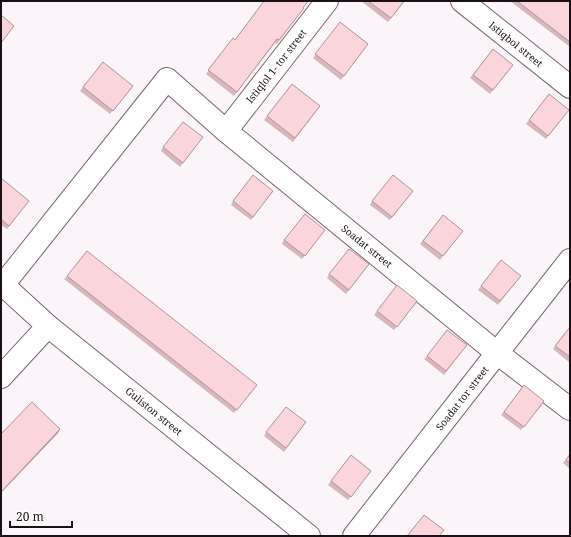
<svg xmlns="http://www.w3.org/2000/svg" width="571" height="537" font-family="'Noto Serif',serif">
<style>
.lines{fill:none;stroke-linecap:round;stroke-linejoin:round}
.minor-casing{stroke:#7e6371;stroke-width:24}
.minor{stroke:#fff;stroke-width:22}
.wall{fill:#d7b7bc}
.shaded-wall{fill:#af9599}
.building{fill:#fad5db;stroke:#af9599}
.labels{text-anchor:middle;dominant-baseline:central;stroke-width:3;stroke-linejoin:round;paint-order:stroke}
.street-label{font-size:10px;fill:#1b1016;stroke:#fff}
</style>
<rect width="100%" height="100%" fill="#fbf4f8"/>
<g class="lines">
<g class="minor-casing">
<g id="minor">
<path d="M462 1 570 87"/>
<path d="M226 131 327 1"/>
<path d="M1 283 48 326 309 536"/>
<path d="M3 285 167 79 226 131 497 353 570 409"/>
<path d="M1 377 48 326"/>
<path d="M354 536 497 353 570 260"/>
</g>
</g>
<use href="#minor" class="minor"/>
</g>
<g class="wall">
<path d="M361 1H405L388 22Z"/>
<path d="M510 1H570V47Z"/>
<path d="M303 8 301 12 277 44 275 43 234 96 206 74 233 38 235 40Z"/>
<path d="M340 22 368 44 341 80 313 58Z"/>
<path d="M493 49 513 65 490 94 470 78Z"/>
<path d="M292 84 320 106 293 142 264 120Z"/>
<path d="M133 86 110 114 80 91 83 87Z"/>
<path d="M549 94 566 114 546 139 526 124Z"/>
<path d="M203 137 180 167 161 151 163 147Z"/>
<path d="M1 178 29 201 7 229 1 225Z"/>
<path d="M273 191 251 220 231 205 233 201Z"/>
<path d="M413 191 390 220 370 205 372 201Z"/>
<path d="M443 215 460 234 440 260 420 244Z"/>
<path d="M325 230 302 259 282 244 284 240Z"/>
<path d="M369 264 346 294 327 278 329 274Z"/>
<path d="M67 276 257 385 234 413 64 279Z"/>
<path d="M521 276 498 305 478 290 481 286Z"/>
<path d="M417 301 394 330 374 315 377 311Z"/>
<path d="M570 327V363L553 349Z"/>
<path d="M467 345 444 375 424 359 427 356Z"/>
<path d="M524 385 542 405 521 430 501 415Z"/>
<path d="M306 422 284 452 264 436 266 432Z"/>
<path d="M570 454V469L563 463Z"/>
<path d="M351 455 371 471 348 500 328 485Z"/>
</g>
<path class="shaded-wall" d="M60 429 58 433 1 493V492Z"/>
<g class="building">
<path d="M264 1H308L303 8H304L279 40 277 39 237 92 208 70 233 38 235 40Z"/>
<path d="M368 1H404L391 18Z"/>
<path d="M517 1H570V42Z"/>
<path d="M1 15 14 26 1 43Z"/>
<path d="M340 22 368 44 344 76 315 54Z"/>
<path d="M493 49 513 65 493 90 473 75Z"/>
<path d="M103 62 133 86 113 111 83 87Z"/>
<path d="M292 84 320 106 295 138 267 116Z"/>
<path d="M549 94 569 110 548 136 529 120Z"/>
<path d="M183 122 203 137 183 163 163 147Z"/>
<path d="M253 175 273 191 253 217 233 201Z"/>
<path d="M393 175 413 191 392 217 372 201Z"/>
<path d="M1 178 29 201 9 226 1 219Z"/>
<path d="M305 214 325 230 305 256 284 240Z"/>
<path d="M443 215 463 231 443 256 423 241Z"/>
<path d="M349 249 369 264 349 290 329 274Z"/>
<path d="M87 251 257 385 237 410 67 276Z"/>
<path d="M501 260 521 276 500 301 481 286Z"/>
<path d="M397 285 417 301 397 327 377 311Z"/>
<path d="M570 327V357L555 346Z"/>
<path d="M447 330 467 345 446 371 427 356Z"/>
<path d="M524 385 544 401 524 427 504 412Z"/>
<path d="M32 402 60 429 1 492V434Z"/>
<path d="M286 407 306 422 286 448 266 432Z"/>
<path d="M570 454V463L566 460Z"/>
<path d="M351 455 371 471 351 497 331 481Z"/>
<path d="M424 515 444 530 439 536H407Z"/>
</g>
<g class="labels">
<g class="street-label">
<text transform="translate(516 44) rotate(39)">Istiqbol street</text>
<text transform="translate(276 66) rotate(-52)">Istiqlol 1- tor street</text>
<text transform="translate(367 246) rotate(39)">Soadat street</text>
<text transform="translate(462 398) rotate(-52)">Soadat tor street</text>
<text transform="translate(154 411) rotate(39)">Guliston street</text>
</g>
</g>
<rect width="571" height="537" fill="none" stroke="#1b1016" stroke-width="4"/>
<path d="M10 521v6h62v-6" fill="none" stroke="#1b1016" stroke-width="2"/>
<text x="16" y="521" font-size="12" fill="#1b1016" stroke="#ffffff" stroke-width="3" paint-order="stroke">20 m</text>
</svg>
